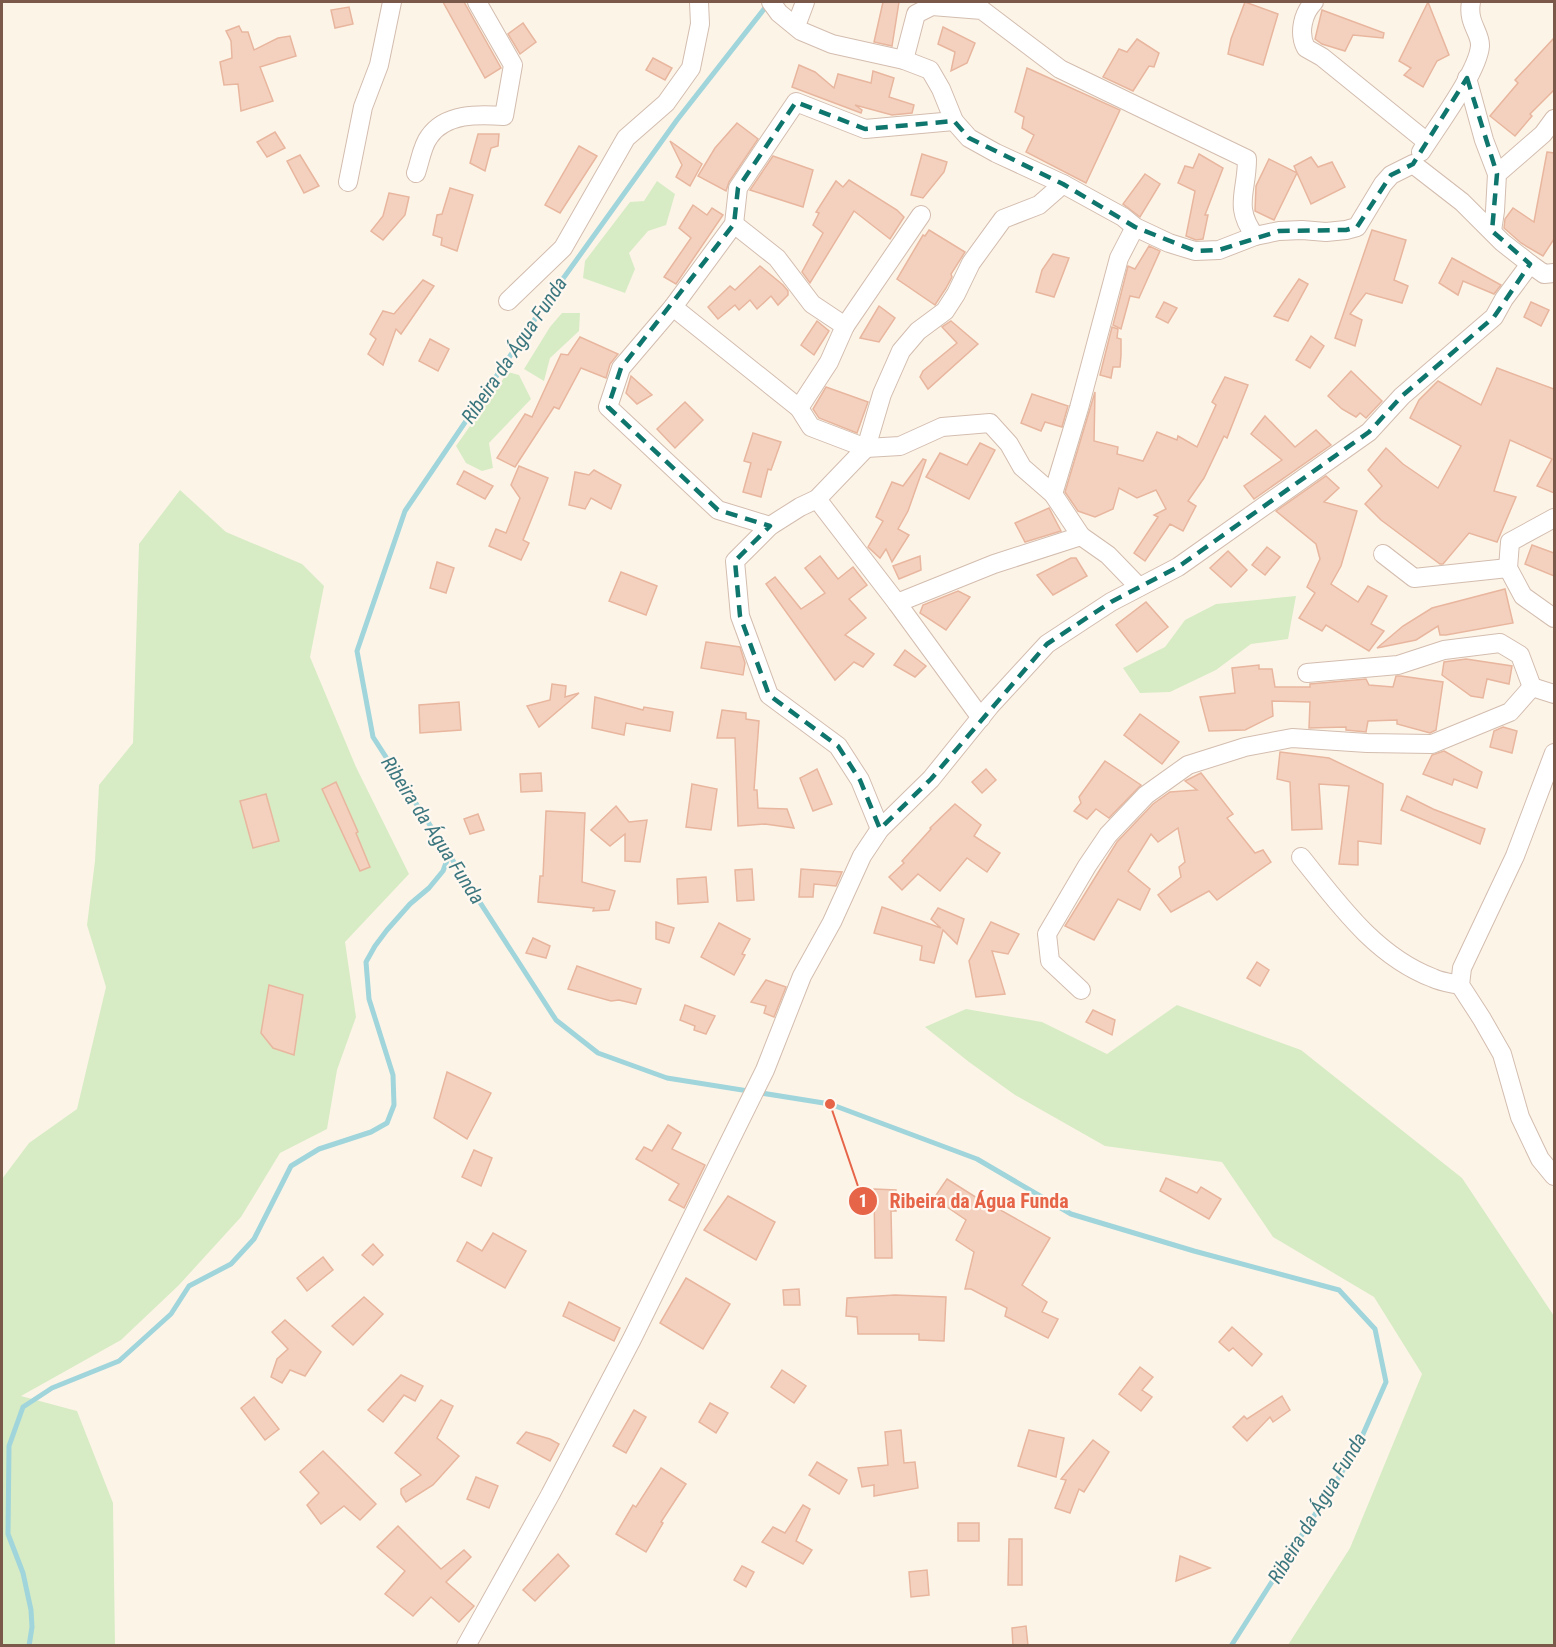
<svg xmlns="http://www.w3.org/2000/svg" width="1556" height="1647" font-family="'Roboto Condensed',sans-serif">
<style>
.green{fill:#d7ecc5}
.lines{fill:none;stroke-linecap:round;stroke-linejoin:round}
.stream{stroke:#a0d5db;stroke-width:5}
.building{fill:#f4d1be;stroke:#e8b69e;stroke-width:1.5}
.street-casing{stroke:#d3bdaf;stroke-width:20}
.street{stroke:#fff;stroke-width:18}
.marked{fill:none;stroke:#0f766e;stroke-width:4.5;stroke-dasharray:12 8;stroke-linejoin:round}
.labels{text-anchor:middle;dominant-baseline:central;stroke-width:4.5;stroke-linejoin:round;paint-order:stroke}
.water-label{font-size:20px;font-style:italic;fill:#3c777f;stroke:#fff8f0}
.leader{fill:none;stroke:#e66448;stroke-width:2}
.callout-dot{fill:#e66448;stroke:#fff8f0;stroke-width:2}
.mark-label{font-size:18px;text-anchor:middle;font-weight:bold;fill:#fff}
.callout-label{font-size:20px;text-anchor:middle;font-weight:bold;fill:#e66448;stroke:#fff8f0;stroke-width:4.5;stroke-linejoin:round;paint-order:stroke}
</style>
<rect width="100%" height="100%" fill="#fdf4e8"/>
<g class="green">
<path d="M657 181 675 194 666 225 648 231 629 253 635 269 625 293 583 278 585 261 630 202 644 201Z"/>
<path d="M562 313H580L579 331 550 358 544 381 524 369 550 327Z"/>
<path d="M508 372 519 375 531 399 489 443 493 468 482 471 466 463 456 446Z"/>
<path d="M180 490 226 532 302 564 324 586 310 657 356 767 409 874 345 942 356 1017 337 1070 327 1129 280 1153 241 1217 179 1285 121 1340 21 1396 77 1411 113 1503 115 1645H2V1179L29 1143 77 1109 106 987 87 925 95 861 99 785 133 743 139 544Z"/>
<path d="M1296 596 1288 639 1251 644 1216 670 1170 692 1140 693 1123 668 1165 647 1185 620 1216 604Z"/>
<path d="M1177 1005 1301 1050 1462 1178 1554 1316V1645H1288L1350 1548 1422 1374 1374 1297 1273 1237 1222 1162 1105 1146 1015 1095 969 1062 925 1027 966 1009 1042 1022 1107 1054Z"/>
</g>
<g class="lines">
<g class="stream">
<path d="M768 4 677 120 552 294 405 511 357 651 373 737 556 1020 598 1053 667 1078 830 1104 977 1159 1071 1214 1194 1251 1339 1290 1375 1329 1386 1382 1356 1450 1231 1646"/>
<path d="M29 1646 32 1627 31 1610 23 1573 8 1534 9 1446 23 1407 52 1388 119 1361 171 1314 189 1286 231 1264 254 1239 291 1166 319 1149 371 1132 387 1123 394 1105 393 1075 369 999 366 962 375 946 387 930 410 904 429 888 443 871 449 855"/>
</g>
</g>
<g class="building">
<path d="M443 2H464L501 68 485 78Z"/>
<path d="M883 2H899L892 46 874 42Z"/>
<path d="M1245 2 1278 14 1263 65 1228 54 1231 39Z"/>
<path d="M1428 2 1449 55 1437 61 1423 87 1404 75 1411 68 1399 61Z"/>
<path d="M349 7 353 24 335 28 331 10Z"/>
<path d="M1322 10 1384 33 1383 38 1353 35 1345 51 1322 44 1315 39Z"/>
<path d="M523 23 536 42 520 54 508 34Z"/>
<path d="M239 26 242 32H248L254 50 278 38 290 36 296 56 260 67 273 101 241 111 238 84 224 85 220 62 232 58 231 41 226 31Z"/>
<path d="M943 27 975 43 967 63 951 71 955 52 938 44Z"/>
<path d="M1554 38V90L1530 114 1532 116 1515 136 1490 116 1518 83 1515 80Z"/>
<path d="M1137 39 1159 53 1154 67 1149 66 1133 91 1103 77 1119 49 1127 52Z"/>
<path d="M653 58 672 68 665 80 646 70Z"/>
<path d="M799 65 815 72 834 88 838 74 871 83 873 71 894 78 889 97 914 105 912 113 892 115 855 105 862 110 861 113 792 87Z"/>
<path d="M1027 68 1120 110 1086 183 1026 152 1034 135 1022 128 1024 117 1015 112Z"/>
<path d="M737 123 758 139 729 182 726 191 698 176 715 148Z"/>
<path d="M275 132 285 148 267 157 257 142Z"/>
<path d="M478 134H499L498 146 491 148 485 171 470 163Z"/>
<path d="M670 141 702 164 690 186 676 177 682 165Z"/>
<path d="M579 146 597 156 560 213 545 205Z"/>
<path d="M1547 152 1554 153V239L1543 256 1521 243 1504 228 1505 219 1513 208 1534 222Z"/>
<path d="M922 154 947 162 944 172 923 198 911 195Z"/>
<path d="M1199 154 1223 168 1205 215H1208L1203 239 1196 240 1186 236 1195 191 1178 183 1185 166 1193 168Z"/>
<path d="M300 155 319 186 304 193 287 161Z"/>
<path d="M773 156 813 170 803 207 750 190Z"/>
<path d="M1311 157 1318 167 1332 162 1345 187 1311 204 1297 173 1274 220 1255 211 1256 186 1269 159 1297 173 1294 166Z"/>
<path d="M1145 174 1160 184 1140 217 1123 204Z"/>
<path d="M849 180 897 210 904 217 890 239 854 211 810 283 802 272 823 233 813 225 819 213 816 212 836 181 843 187Z"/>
<path d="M450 188 473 195 457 251 441 245 442 238 433 235 437 215 442 214Z"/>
<path d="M389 193 409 197 405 215 383 240 371 231 383 216Z"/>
<path d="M693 205 707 215 712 208 723 215 676 284 664 277 691 238 679 228Z"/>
<path d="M929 230 965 252 951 274 952 277 946 288 935 305 897 279 923 235 925 236Z"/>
<path d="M1372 230 1406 240 1394 280 1408 286 1402 303 1366 293 1350 314 1362 320 1355 346 1335 338Z"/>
<path d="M1149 246 1160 251 1139 298 1130 296 1121 329 1113 325 1128 266 1135 269Z"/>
<path d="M1053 254 1069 258 1054 297 1036 292 1042 270Z"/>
<path d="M1452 258 1501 285 1494 294 1463 281 1458 295 1439 283Z"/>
<path d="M760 266 783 285 788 291V295L778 305 771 296 757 309 750 300 739 310 735 305 718 319 708 307 730 286 735 290Z"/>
<path d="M1299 279 1308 284 1288 321 1274 316Z"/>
<path d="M423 280 434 286 401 334 396 329 383 365 368 354 376 339 370 334 383 311 394 314Z"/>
<path d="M1164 302 1177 308 1168 323 1156 317Z"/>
<path d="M1531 302 1549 310 1541 326 1524 317Z"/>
<path d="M879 306 895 318 879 342 860 338Z"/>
<path d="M817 321 829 331 814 355 801 345Z"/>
<path d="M951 321 978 344 928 389 920 377 923 371 957 343 942 327Z"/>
<path d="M1112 327 1118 329 1117 338 1121 339V355L1120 367H1113L1111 378 1100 375Z"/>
<path d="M1311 336 1324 346 1310 368 1296 360Z"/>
<path d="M580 337 618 354 610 364 606 378 581 368 559 409 554 407 515 467 497 458 525 414 532 417 561 354 568 355Z"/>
<path d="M430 339 449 349 438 371 419 361Z"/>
<path d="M1497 368 1554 389V493L1537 486 1552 459 1510 440 1494 491 1516 497 1497 542 1469 533 1443 564H1440L1381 520 1365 504 1382 486 1368 470 1386 448 1403 464 1438 488 1461 446 1410 418 1419 400 1438 381 1481 405Z"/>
<path d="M1351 371 1382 401 1366 418 1360 413 1356 417 1342 409 1328 396Z"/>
<path d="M631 376 652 395 637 404 626 393Z"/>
<path d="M1225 377 1248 385 1227 438 1224 436 1204 478 1188 501 1196 506 1183 531 1170 524 1145 561 1134 553 1158 517 1154 515 1166 509 1156 490 1137 498 1119 488 1113 509 1095 517 1078 511 1065 492 1095 392 1094 441 1118 447 1117 454 1143 461 1157 432 1177 440 1178 436 1197 447 1216 405 1212 402Z"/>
<path d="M826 387 868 402 857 433 819 418 813 409Z"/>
<path d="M1032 394 1068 406 1062 427 1045 422 1041 431 1021 423Z"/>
<path d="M685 402 703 420 675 448 657 429Z"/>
<path d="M1265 416 1295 447 1316 430 1331 445 1254 499 1244 486 1282 460 1251 434Z"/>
<path d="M753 433 781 442 771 470 768 469 761 497 743 492 751 463 744 461Z"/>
<path d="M980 443 995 450 969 499 926 477 940 453 967 465Z"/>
<path d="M923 459 926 460 908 511 898 529 909 535 892 562 886 549 880 558 868 547 883 521 876 517 892 482 903 486Z"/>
<path d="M519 466 548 478 523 540 529 543 521 560 489 546 496 529 506 533 520 498 511 485Z"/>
<path d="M594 470 621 485 611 509 591 498 585 509 569 505 575 472 589 475Z"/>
<path d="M464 471 493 486 485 499 457 484Z"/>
<path d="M1326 476 1339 488 1324 502 1357 511 1341 566 1331 584 1358 602 1368 586 1387 596 1371 624 1384 631 1369 651 1326 625 1322 631 1299 618 1315 593 1307 587 1320 559 1316 544 1276 511Z"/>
<path d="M1049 508 1061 531 1025 542 1015 523Z"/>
<path d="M1532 545 1554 553V576L1525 564Z"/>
<path d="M1267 547 1280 557 1265 575 1252 565Z"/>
<path d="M1228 551 1247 570 1231 587 1210 568Z"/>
<path d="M820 556 838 579 853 567 867 585 849 599 866 618 845 635 874 654 863 667 854 662 835 680 766 584 775 577 801 609 825 593 805 568Z"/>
<path d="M920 556 921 570 899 579 893 566Z"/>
<path d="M1071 558H1076L1087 576 1053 595 1037 575Z"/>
<path d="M437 562 454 568 446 593 430 588Z"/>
<path d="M621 572 657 586 646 615 609 601Z"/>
<path d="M1505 589 1513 623 1446 635H1440L1438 626 1416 640 1377 648 1403 626 1432 608Z"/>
<path d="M958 591 970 597 946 630 920 613 923 605Z"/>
<path d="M1146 602 1168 627 1137 652 1116 625Z"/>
<path d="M706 642 740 647 745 663 743 675 701 668Z"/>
<path d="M905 650 926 666 915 677 894 665Z"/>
<path d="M1466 659 1512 666 1509 684 1487 679 1483 698 1471 696 1442 675 1444 662Z"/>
<path d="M1259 665V669H1272L1275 687H1310V684L1366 679 1369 685 1393 687 1396 676H1401L1443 682 1436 730 1430 733 1397 724V720L1368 721 1366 732 1346 730V727L1309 728 1310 702 1272 701 1273 716 1245 730 1209 731 1200 697 1235 693 1232 668Z"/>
<path d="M552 684 566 686 565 697 579 693 539 727 527 706 550 700Z"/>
<path d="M595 697 643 710 644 707 673 712 670 731 626 723 624 735 592 728Z"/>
<path d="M459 702 461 730 420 733 419 705Z"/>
<path d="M722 710 746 713V719L759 721 754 790H757L758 808 787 809 794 828 765 824 738 826 735 738H717Z"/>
<path d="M1140 714 1179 742 1162 764 1124 735Z"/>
<path d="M1503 727 1517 731 1512 753 1490 747 1494 731Z"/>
<path d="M1444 751 1482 772 1477 788 1454 779 1452 785 1423 774 1432 755Z"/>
<path d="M1280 752 1329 758 1383 784 1381 844 1358 841V865L1339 864 1349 786 1319 784 1322 829 1292 830 1290 782 1277 779Z"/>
<path d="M1105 761 1141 785 1109 818 1096 809 1087 819 1074 811 1081 803 1079 797Z"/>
<path d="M817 769 832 804 813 811 800 778Z"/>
<path d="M986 769 996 780 982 793 972 782Z"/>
<path d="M541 773 542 791 521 792 520 774Z"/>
<path d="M1201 773 1233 814 1227 818 1255 853 1263 850 1271 862 1217 900 1209 891 1171 912 1158 895 1181 877 1179 867 1185 862 1178 828 1158 842 1151 834 1128 871 1150 889 1140 910 1118 899 1094 940 1065 926 1117 842 1153 804 1170 792 1197 790 1185 781Z"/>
<path d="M336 782 358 832 356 833 370 867 360 871 322 789Z"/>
<path d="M692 784 717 789 711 830 686 827Z"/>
<path d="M266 794 279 841 253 848 240 801Z"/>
<path d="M1407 796 1433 809 1485 829 1480 844 1401 810Z"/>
<path d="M955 804 981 825 974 836 1000 853 987 872 967 858 940 891 918 874 902 890 889 877 904 863 902 861 931 829 930 828Z"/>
<path d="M616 806 629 822 647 820 640 862 625 861V834L610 846 591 830Z"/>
<path d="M546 811 585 813 582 882 615 891 609 910 593 911 594 908 538 902 540 876H543Z"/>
<path d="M478 814 484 830 470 834 464 819Z"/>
<path d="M752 869 754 900 737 901 735 870Z"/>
<path d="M801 869 842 872 836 886 814 884 813 897H799Z"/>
<path d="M706 877 708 902 678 904 677 879Z"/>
<path d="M882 907 941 928 931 919 938 908 964 919 957 944 943 930 934 963 920 960 922 946 874 933Z"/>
<path d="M656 922 674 928 669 943 656 939Z"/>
<path d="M991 922 1019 934 1008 954 992 951 1005 994 976 997 969 961Z"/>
<path d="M719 923 750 939 742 954 745 955 734 975 701 957Z"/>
<path d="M533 938 550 946 546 958 526 953Z"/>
<path d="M1257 962 1269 970 1260 986 1247 978Z"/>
<path d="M577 966 641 989 636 1004 619 1000 611 1001 568 989Z"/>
<path d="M766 980 786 987 774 1017 764 1013 766 1006 751 1002Z"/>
<path d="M269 985 303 995 294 1055 273 1048 261 1033Z"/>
<path d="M685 1005 715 1016 706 1034 694 1030 695 1026 680 1020Z"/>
<path d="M1093 1010 1115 1020 1112 1035 1086 1022Z"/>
<path d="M447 1072 491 1093 467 1139 434 1118Z"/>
<path d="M668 1125 681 1133 672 1149 705 1165 684 1208 669 1200 679 1184 636 1159 644 1147 652 1151Z"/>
<path d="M474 1150 492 1158 481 1186 462 1177Z"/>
<path d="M1166 1178 1197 1193 1201 1187 1221 1199 1209 1219 1160 1191Z"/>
<path d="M947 1179 996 1210 997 1208 1050 1238 1022 1285 1047 1302 1042 1312 1058 1319 1048 1338 1005 1316 1007 1308 971 1289H965L974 1252 956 1240 966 1220 934 1198Z"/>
<path d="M874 1189 896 1190V1211H891L892 1258H875Z"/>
<path d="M728 1196 775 1222 756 1260 704 1230Z"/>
<path d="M493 1233 526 1251 505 1288 457 1261 467 1242 482 1251Z"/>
<path d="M373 1244 383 1255 373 1265 362 1255Z"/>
<path d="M323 1257 333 1270 307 1291 297 1278Z"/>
<path d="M686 1278 730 1304 703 1349 660 1323Z"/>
<path d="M799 1289 800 1305H784L783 1290Z"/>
<path d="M895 1295 946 1297 944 1341 919 1340V1334H858L857 1317 846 1316 847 1298Z"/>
<path d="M364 1297 383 1314 353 1345 332 1326Z"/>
<path d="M569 1302 620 1328 614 1341 563 1316Z"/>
<path d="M285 1320 321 1352 305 1376 290 1370 282 1383 271 1377 277 1359 288 1349 272 1332Z"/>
<path d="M1232 1327 1262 1354 1252 1366 1233 1348 1229 1351 1219 1342Z"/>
<path d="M1140 1367 1153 1377 1142 1390 1152 1397 1141 1411 1119 1394Z"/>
<path d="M782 1370 806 1386 794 1403 771 1387Z"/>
<path d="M401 1375 423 1386 415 1401 404 1395 383 1422 368 1410Z"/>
<path d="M1282 1396 1290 1410 1273 1422 1270 1417 1247 1441 1233 1427 1244 1416 1247 1419Z"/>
<path d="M254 1397 279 1429 265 1440 241 1408Z"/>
<path d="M441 1400 453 1406 437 1438 459 1456 433 1485 406 1502 401 1494V1489L421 1475 395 1453Z"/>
<path d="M710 1403 728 1413 716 1433 699 1422Z"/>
<path d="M634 1410 646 1417 626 1453 613 1446Z"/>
<path d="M901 1430 904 1463 915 1462 918 1488 874 1496V1485L862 1487 858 1468 888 1465 885 1432Z"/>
<path d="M1029 1430 1064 1438 1056 1477 1018 1466Z"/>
<path d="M526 1432 550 1439 559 1444 550 1461 517 1443Z"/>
<path d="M1093 1440 1109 1452 1084 1492 1079 1489 1070 1513 1055 1508 1066 1480 1061 1479Z"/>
<path d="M323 1451 376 1504 360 1520 344 1506 321 1524 307 1505 319 1493 300 1472Z"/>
<path d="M817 1462 847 1480 839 1494 809 1475Z"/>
<path d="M661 1468 686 1484 661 1522 663 1523 646 1552 616 1534 633 1505 636 1507Z"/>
<path d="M476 1477 498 1486 489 1508 467 1499Z"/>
<path d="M803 1505 810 1509 796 1541 812 1550 803 1564 762 1542 773 1527 785 1533Z"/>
<rect x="958" y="1523" width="21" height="18"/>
<path d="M398 1526 441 1569 464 1550 471 1557 446 1582 474 1606 459 1622 431 1597 413 1616 385 1594 405 1571 377 1547Z"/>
<path d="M1009 1539H1022V1585H1008Z"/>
<path d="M558 1554 569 1566 535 1601 523 1590Z"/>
<path d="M1180 1556 1210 1568 1176 1581Z"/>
<path d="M742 1566 754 1572 746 1587 734 1580Z"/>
<path d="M927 1570 929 1595 911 1597 909 1572Z"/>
<path d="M1026 1626 1028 1646H1013L1012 1628Z"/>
</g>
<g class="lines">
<g class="street-casing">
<g id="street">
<path d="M771 2 779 13 801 31 832 44 904 60 930 70 941 89 954 121 969 138 996 153 1063 184 1123 217 1135 227 1169 243 1195 251 1219 250 1255 236 1279 231 1302 230 1326 232 1346 230 1357 227 1383 184 1391 175 1413 164 1462 202 1502 242 1530 264 1544 274 1554 273"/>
<path d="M1314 2C1303 13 1298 33 1306 48L1322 57 1427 142"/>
<path d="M796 26 805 2"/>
<path d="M904 60 916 14 932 6 982 10 1060 69 1247 159C1247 193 1233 206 1255 236"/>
<path d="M1467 78 1484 140 1497 174"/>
<path d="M1421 152C1436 128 1478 72 1480 46 1481 33 1467 23 1471 2"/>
<path d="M416 173C420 162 422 146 429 137 445 113 479 114 504 116L513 65 477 2"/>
<path d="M348 182 363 107 379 65 392 2"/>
<path d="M734 224 777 258 812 304 845 326 921 215"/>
<path d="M1492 231 1495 211 1497 174 1543 134 1554 119"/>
<path d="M508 301 563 248 626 138 666 103 691 68 700 24 699 2"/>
<path d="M673 307 799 408"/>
<path d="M845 326 829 362 799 408 811 427 866 448 900 446 942 427 990 423 1009 444 1022 467 1053 494 1081 536"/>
<path d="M1053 494 1079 408 1119 258 1135 227"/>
<path d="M817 499 897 603"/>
<path d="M1554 518 1510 542 1508 568 1523 596 1554 618"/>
<path d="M770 526 718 510 608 407 621 368 673 307 734 224 738 188 796 102 865 129 954 121"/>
<path d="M1383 554 1414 578 1508 568"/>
<path d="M1307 673 1398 665 1444 650 1500 643 1520 655 1532 687 1554 694"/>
<path d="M981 718 897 603 994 564 1081 536 1108 555 1139 587"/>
<path d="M1554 753 1515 856 1462 968 1460 985 1482 1019 1502 1054 1520 1117 1540 1159 1554 1176"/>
<path d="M880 829 860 780 838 746 769 695 740 616 735 561 770 526 800 507 817 499 866 448 882 394 901 351 918 331 945 311 956 294 971 263 1003 219 1039 205 1063 184"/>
<path d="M1301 857C1338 903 1375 956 1433 978 1441 982 1451 983 1460 985"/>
<path d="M1081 990 1050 961 1047 934 1087 866 1108 835 1146 795 1188 765 1245 747 1292 738 1367 743 1432 744 1510 712 1532 687"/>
<path d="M466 1646 550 1495 632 1339 765 1070 802 976 832 922 862 856 880 829 931 779 990 706 1047 644 1111 602 1178 567 1369 432 1402 396 1494 317 1504 299 1530 264"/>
</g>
</g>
<use href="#street" class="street"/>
</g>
<path class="marked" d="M1467 78 1497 174 1492 231 1530 264 1494 317 1402 396 1369 432 1178 567 1111 602 1047 644 931 779 880 829 860 780 838 746 769 695 740 616 735 561 770 526 718 510 608 407 621 368 734 224 738 188 796 102 865 129 954 121 969 138 1063 184 1135 227 1195 251 1219 250 1279 231 1346 230 1357 227 1391 175 1413 164Z"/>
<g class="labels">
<g class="water-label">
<text transform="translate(514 350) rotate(-56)">Ribeira da Água Funda</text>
<text transform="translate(433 830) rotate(57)">Ribeira da Água Funda</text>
<text transform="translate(1317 1508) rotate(-59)">Ribeira da Água Funda</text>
</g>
</g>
<path class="leader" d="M830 1104L863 1201"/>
<g class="callout-dot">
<circle cx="830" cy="1104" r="6"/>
<circle cx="863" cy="1201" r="15"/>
</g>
<g class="mark-label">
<text x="863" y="1207">1</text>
</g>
<g class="callout-label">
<text x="979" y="1208">Ribeira da Água Funda</text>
</g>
<rect width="1556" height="1647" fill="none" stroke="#7a594a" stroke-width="6"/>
</svg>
